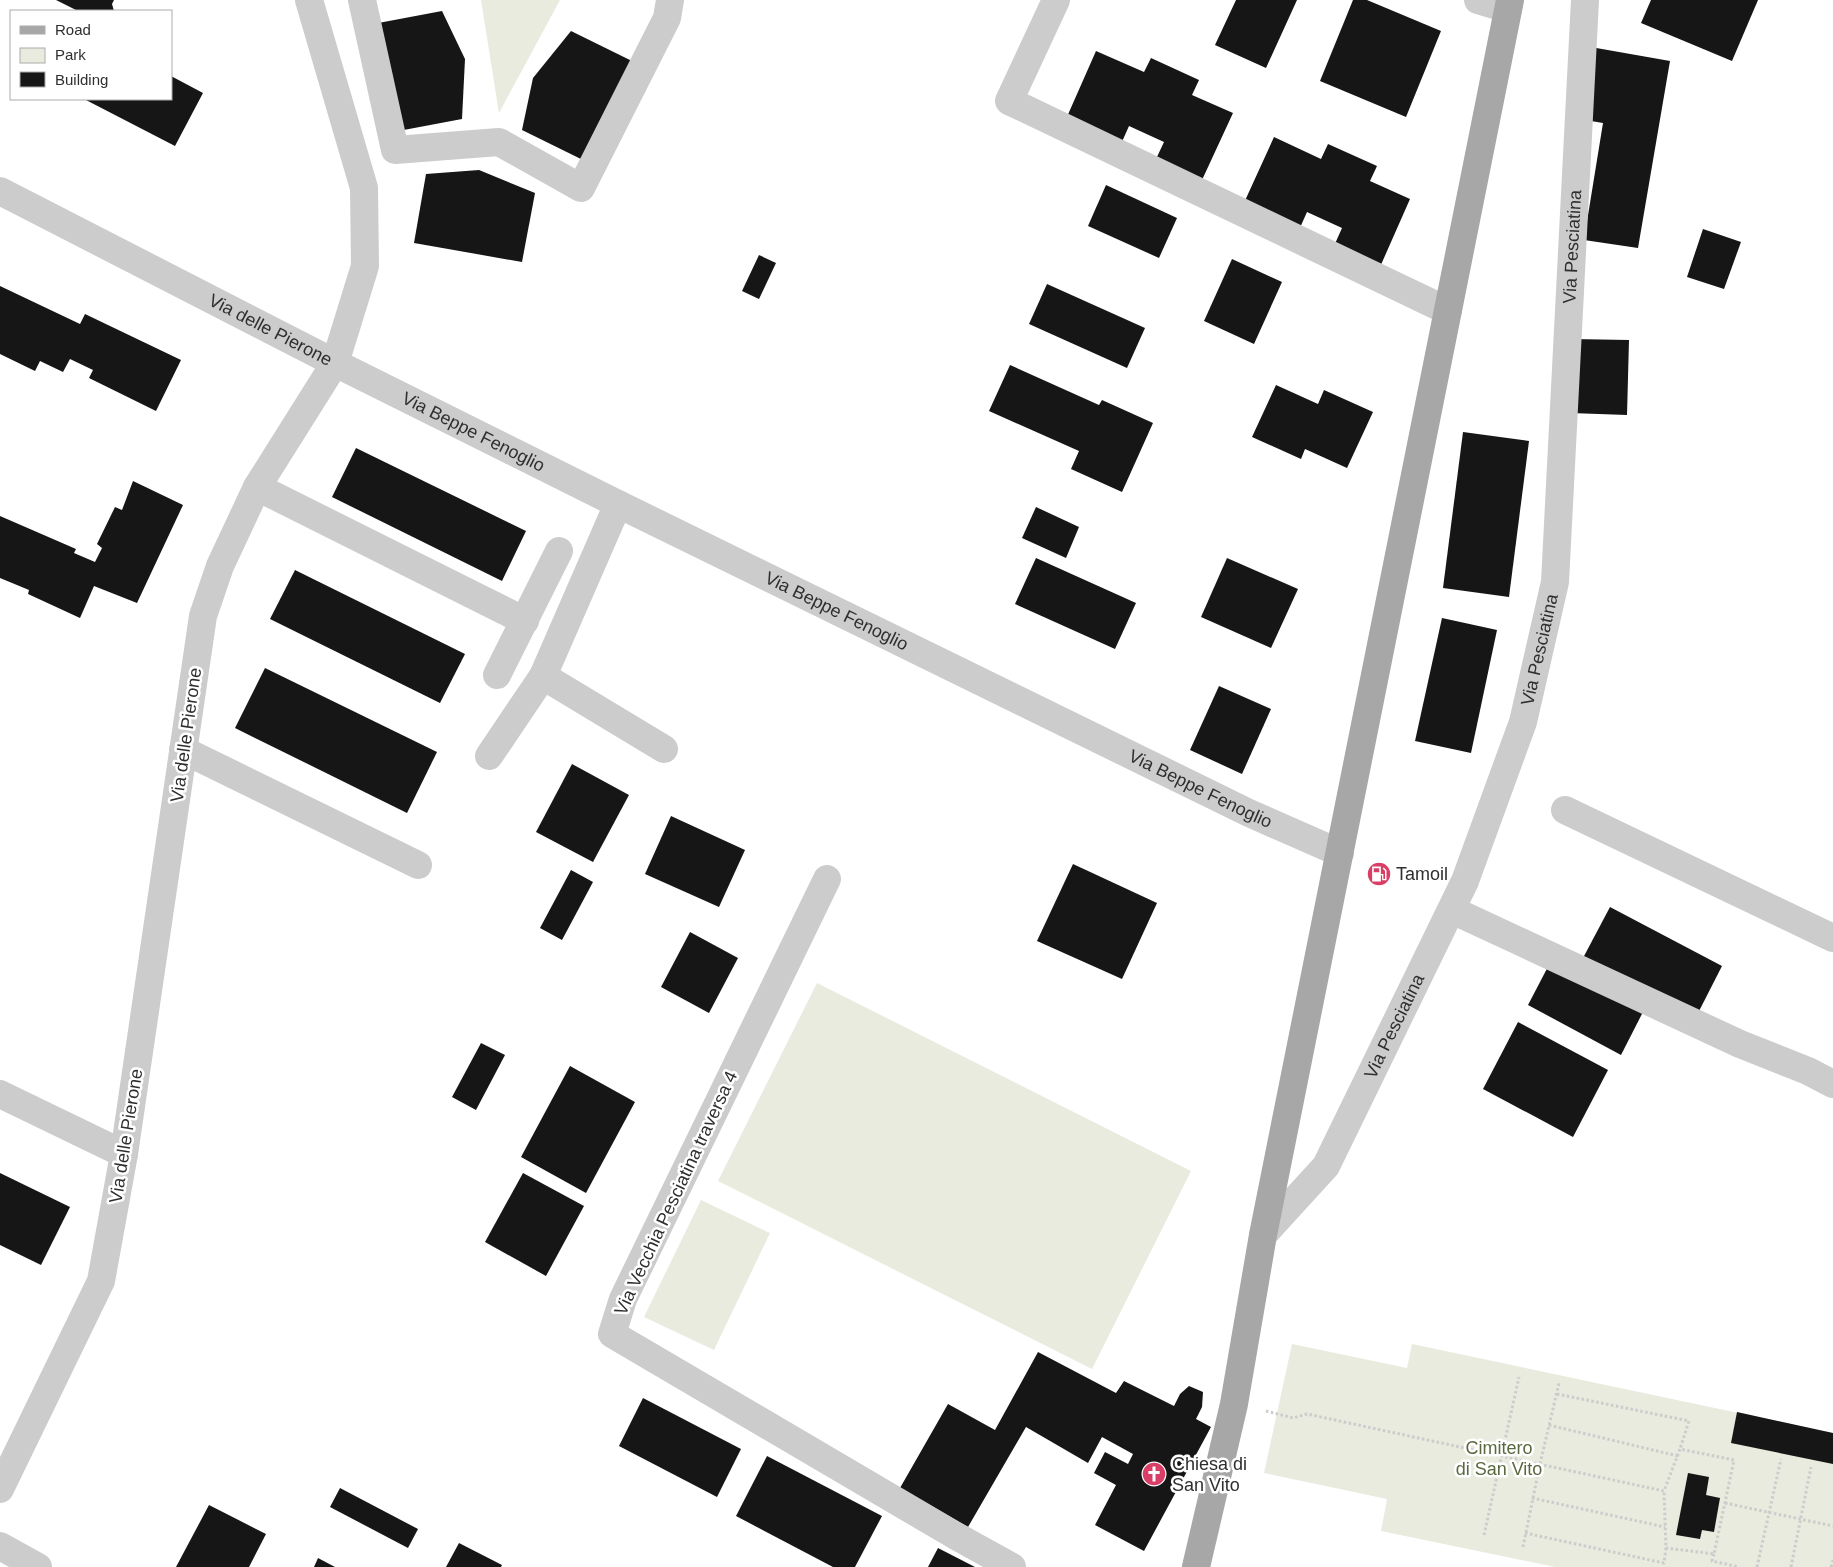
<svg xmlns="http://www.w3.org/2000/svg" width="1833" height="1567" font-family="Arial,sans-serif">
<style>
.green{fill:#e8ebde}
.building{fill:#161616}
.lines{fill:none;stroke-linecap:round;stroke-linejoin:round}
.path{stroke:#ccc;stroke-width:3;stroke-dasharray:2.5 2.5;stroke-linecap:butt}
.minor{stroke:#ccc;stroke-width:28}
.major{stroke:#a7a7a7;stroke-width:28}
.labels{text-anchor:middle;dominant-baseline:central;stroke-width:5;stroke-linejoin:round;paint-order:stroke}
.street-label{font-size:18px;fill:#2f2f2f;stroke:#fff}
.poi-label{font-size:18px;fill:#2f2f2f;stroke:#fff;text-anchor:start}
.park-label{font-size:18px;fill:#5a683f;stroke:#fff}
</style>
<rect width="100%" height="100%" fill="#fff"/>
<g class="green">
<path d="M481 0H560L499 113Z"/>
<path d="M817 983 1191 1171 1092 1369 718 1181Z"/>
<path d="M701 1200 770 1233 714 1350 644 1317Z"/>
<path d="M1292 1344 1407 1368 1412 1344 1833 1433V1567H1555L1381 1531 1387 1499 1264 1473Z"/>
</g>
<g class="building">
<path d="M56 0H114L112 4 114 11H78Z"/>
<path d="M1236 0H1297L1266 68 1215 45Z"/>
<path d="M1353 0H1367L1441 31 1406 117 1320 81Z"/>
<path d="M1651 0H1758L1732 61 1641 23Z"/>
<path d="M442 11 465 59 462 119 393 132 373 24Z"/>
<path d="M571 31 634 62 585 161 522 130 533 78Z"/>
<path d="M1585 46 1670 61 1638 248 1584 240 1603 123 1573 118Z"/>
<path d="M1096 51 1144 72 1151 58 1199 80 1192 95 1233 113 1202 180 1156 159 1164 142 1129 126 1121 144 1066 119Z"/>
<path d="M171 76 203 93 175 146 84 99H171Z"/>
<path d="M1274 137 1321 159 1328 144 1377 166 1370 181 1410 199 1380 267 1334 246 1342 228 1307 212 1299 230 1243 205Z"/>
<path d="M479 170 535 193 522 262 414 243 426 174Z"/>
<path d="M1106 185 1177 218 1159 258 1088 226Z"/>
<path d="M1703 229 1741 242 1724 289 1687 277Z"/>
<path d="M759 255 776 263 759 299 742 291Z"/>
<path d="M1232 259 1282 282 1254 344 1204 321Z"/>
<path d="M1047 284 1145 328 1127 368 1029 324Z"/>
<path d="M0 286 80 324 85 314 181 360 156 411 89 378 93 370 70 359 63 372 40 361 35 371 0 354Z"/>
<path d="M1572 339 1629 340 1627 415 1570 413Z"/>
<path d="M1010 365 1099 405 1102 400 1153 423 1122 492 1071 469 1079 451 989 411Z"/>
<path d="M1276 385 1318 404 1324 390 1373 412 1347 468 1305 449 1301 459 1252 437Z"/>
<path d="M1463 432 1529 441 1509 597 1443 588Z"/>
<path d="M356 448 526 531 502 581 332 497Z"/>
<path d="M133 481 183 505 137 603 94 586 80 618 28 594 29 590 0 578V516L76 549 74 553 95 562 102 548 97 544 115 507 122 510Z"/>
<path d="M1036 507 1079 527 1066 558 1022 538Z"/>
<path d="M1036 558 1136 603 1115 649 1015 604Z"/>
<path d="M1227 558 1298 589 1271 648 1201 617Z"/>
<path d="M295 570 465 654 440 703 270 619Z"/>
<path d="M1442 618 1497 630 1471 753 1415 741Z"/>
<path d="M265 668 437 752 407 813 235 728Z"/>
<path d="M1219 686 1271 709 1242 774 1190 750Z"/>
<path d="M572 764 629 795 593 862 536 832Z"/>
<path d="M671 816 745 850 719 907 645 874Z"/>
<path d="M1073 864 1157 903 1122 979 1037 941Z"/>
<path d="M571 870 593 882 562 940 540 928Z"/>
<path d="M1610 907 1722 966 1696 1017 1583 958Z"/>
<path d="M690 932 738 958 709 1013 661 987Z"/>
<path d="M1552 959 1645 1008 1621 1055 1528 1005Z"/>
<path d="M1518 1022 1608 1070 1573 1137 1483 1089Z"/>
<path d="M481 1043 505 1055 476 1110 452 1097Z"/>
<path d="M570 1066 635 1102 586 1193 521 1157Z"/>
<path d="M0 1173 70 1207 41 1265 0 1245Z"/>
<path d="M523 1173 584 1206 546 1276 485 1242Z"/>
<path d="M1038 1352 1116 1393 1124 1381 1174 1406 1180 1394 1189 1386 1203 1392 1202 1407 1196 1419 1211 1427 1144 1551 1095 1525 1116 1485 1094 1473 1105 1452 1128 1464 1133 1454 1102 1437 1088 1463 1026 1427 968 1527 900 1488 948 1404 995 1430Z"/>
<path d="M643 1398 741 1449 717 1497 619 1446Z"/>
<path d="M1737 1412 1833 1433V1464L1731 1443Z"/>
<path d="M767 1456 882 1516 855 1567H833L736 1516Z"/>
<path d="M1688 1473 1709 1477 1706 1495 1720 1498 1714 1532 1702 1530 1700 1539 1676 1535Z"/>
<path d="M340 1488 418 1529 408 1548 330 1507Z"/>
<path d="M209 1505 266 1534 249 1567H176Z"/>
<path d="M459 1543 502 1565 501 1567H446Z"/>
<path d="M938 1548 975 1567H928Z"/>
<path d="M318 1558 335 1567H314Z"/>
</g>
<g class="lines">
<g class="path">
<path d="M1557 1394 1689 1421 1680 1449"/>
<path d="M1266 1411 1293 1418 1307 1414 1664 1491 1680 1449 1734 1460 1714 1554 1666 1548 1664 1491"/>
<path d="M1549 1425 1678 1456"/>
<path d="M1532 1498 1665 1527"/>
<path d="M1725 1503 1833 1526"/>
<path d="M1525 1533 1664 1563 1666 1548"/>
<path d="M1484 1535 1519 1377"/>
<path d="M1523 1547 1540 1464 1559 1383"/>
<path d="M1714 1554 1712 1561 1739 1567"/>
<path d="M1757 1567 1781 1459"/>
<path d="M1791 1567 1811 1467"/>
<path d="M1831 1567 1833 1560"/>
</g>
<g class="minor">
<path id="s1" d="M309 0 364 188 365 266 335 363 618 504 1249 813 1340 853"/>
<path d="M362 0 395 150 499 142 581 188 667 18 670 0"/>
<path d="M1056 0 1009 101 1448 311"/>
<path d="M1478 0 1508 9"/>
<path id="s2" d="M0 191 335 363 257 487 220 566 203 616 124 1154 101 1281 0 1489"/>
<path d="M257 487 525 621"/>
<path d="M497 675 559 551"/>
<path d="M543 676 664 749"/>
<path d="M183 750 418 865"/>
<path d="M489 756 543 676 618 504"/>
<path d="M1565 810 1833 938"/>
<path d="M827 879 623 1299 612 1334 956 1536 1012 1567"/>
<path d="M1452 910 1740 1044 1808 1071 1833 1084"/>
<path d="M0 1094 124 1154"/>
<path id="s3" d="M1263 1235 1326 1166 1465 881 1523 722 1555 582 1585 0"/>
<path d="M0 1546 38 1567"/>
</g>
<path class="major" d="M1196 1567 1234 1404 1263 1235 1510 0"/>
</g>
<defs>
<g id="fuel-disc" transform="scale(1.25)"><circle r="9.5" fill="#d93e67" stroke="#fff"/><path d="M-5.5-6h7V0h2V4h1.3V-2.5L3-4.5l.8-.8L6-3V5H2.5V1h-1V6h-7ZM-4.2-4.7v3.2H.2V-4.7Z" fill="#fff"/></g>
<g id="church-disc" transform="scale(1.25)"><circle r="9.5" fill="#d93e67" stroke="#fff"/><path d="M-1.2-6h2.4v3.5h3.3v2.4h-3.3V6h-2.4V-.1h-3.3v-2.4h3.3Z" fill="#fff"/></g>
</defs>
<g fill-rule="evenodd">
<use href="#fuel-disc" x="1379" y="874"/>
<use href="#church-disc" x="1154" y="1474"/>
</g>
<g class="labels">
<g class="street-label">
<text stroke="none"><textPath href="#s3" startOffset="1059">Via Pesciatina</textPath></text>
<text stroke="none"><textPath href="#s2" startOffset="304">Via delle Pierone</textPath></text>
<text stroke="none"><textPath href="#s1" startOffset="530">Via Beppe Fenoglio</textPath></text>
<text stroke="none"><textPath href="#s1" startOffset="935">Via Beppe Fenoglio</textPath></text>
<text stroke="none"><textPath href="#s3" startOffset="654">Via Pesciatina</textPath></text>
<text transform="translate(186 735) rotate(-82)">Via delle Pierone</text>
<text stroke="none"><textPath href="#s1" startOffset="1340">Via Beppe Fenoglio</textPath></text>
<text stroke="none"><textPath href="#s3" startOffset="249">Via Pesciatina</textPath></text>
<text transform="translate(126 1136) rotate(-81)">Via delle Pierone</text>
<text transform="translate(676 1193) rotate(-65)">Via Vecchia Pesciatina traversa 4</text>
</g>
<g class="poi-label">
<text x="1396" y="874">Tamoil</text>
<text x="1172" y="1464">Chiesa di<tspan x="1172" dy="21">San Vito</tspan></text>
</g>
<g class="park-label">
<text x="1499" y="1448">Cimitero<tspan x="1499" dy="21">di San Vito</tspan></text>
</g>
</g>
<rect x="10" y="10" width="162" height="90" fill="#ffffff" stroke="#acacac"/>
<rect x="20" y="26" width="25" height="8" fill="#a7a7a7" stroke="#acacac"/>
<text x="55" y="35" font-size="15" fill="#2f2f2f">Road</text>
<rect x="20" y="48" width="25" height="15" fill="#e8ebde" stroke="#acacac"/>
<text x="55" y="60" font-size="15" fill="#2f2f2f">Park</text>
<rect x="20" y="72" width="25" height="15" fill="#161616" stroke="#acacac"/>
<text x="55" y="85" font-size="15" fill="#2f2f2f">Building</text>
</svg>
